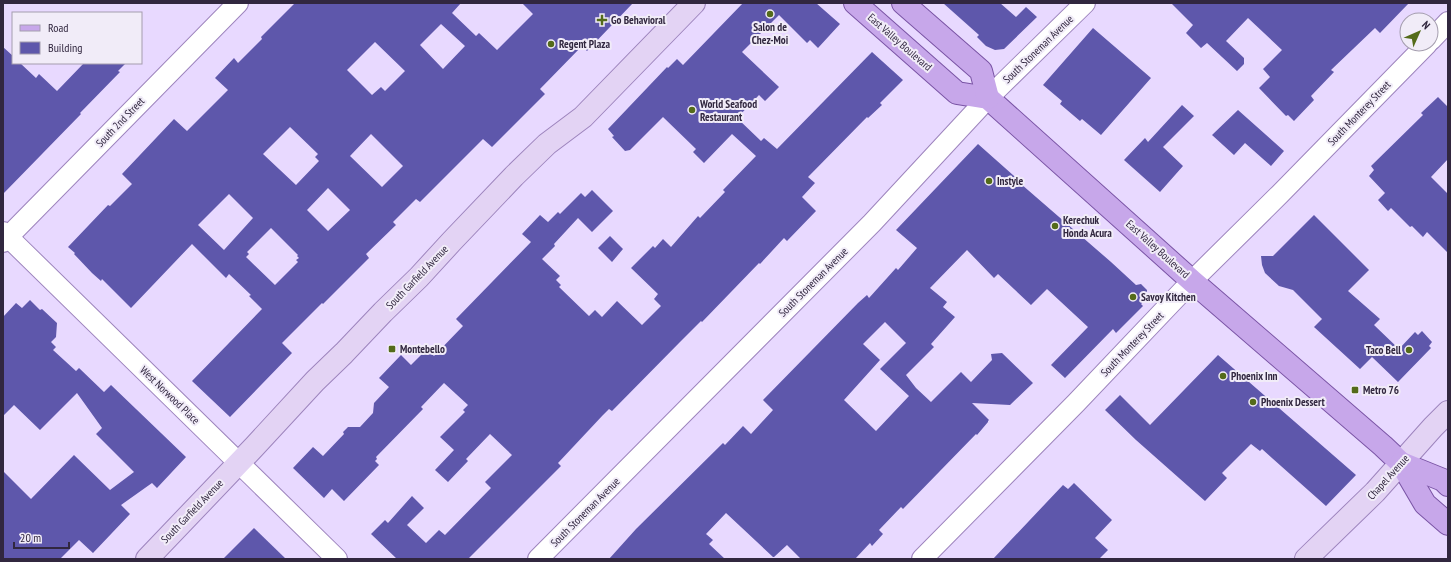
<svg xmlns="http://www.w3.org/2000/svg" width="1451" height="562" font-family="'PT Sans Narrow',sans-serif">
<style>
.building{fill:#5e57ab;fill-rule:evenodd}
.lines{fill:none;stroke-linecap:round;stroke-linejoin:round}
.street-casing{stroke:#9d84bd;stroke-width:22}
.secondary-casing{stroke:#9d84bd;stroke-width:24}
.primary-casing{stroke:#7a54a5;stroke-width:24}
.street{stroke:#fff;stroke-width:20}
.secondary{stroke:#e3d3f4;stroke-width:22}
.primary{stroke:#c7a7ea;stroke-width:22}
.poi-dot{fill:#546b1a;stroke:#f1ecf8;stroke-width:1.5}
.labels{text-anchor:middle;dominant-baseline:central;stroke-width:4;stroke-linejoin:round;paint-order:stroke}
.poi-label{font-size:11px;font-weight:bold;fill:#31273f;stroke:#f1ecf8;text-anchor:start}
.street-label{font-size:11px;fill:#31273f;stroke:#f1ecf8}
</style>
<rect width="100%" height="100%" fill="#e8d9ff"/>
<g class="building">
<path d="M295 3H461L452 13 476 36 479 33 497 50 533 14 522 3H633L587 51 582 46 540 89 545 94 492 147 483 139 420 202 416 199 393 222 396 225 366 254 369 258 323 304 322 303 282 343 292 353 230 417 192 381 262 309 249 296 251 295 229 274 226 278 192 244 131 308 102 279 101 281 92 273 74 254 75 253 68 247 108 205 110 206 132 184 122 174 174 119 187 131 228 90 215 78 234 58 238 63 262 39 261 37ZM441 24 465 46 443 69 420 45ZM375 42 405 71 385 91 381 87 372 95 347 70ZM290 127 318 154 315 157 319 161 296 185 263 154ZM371 134 403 166 382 187 350 156ZM328 188 350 210 328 231 307 210ZM229 194 253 218 224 250 198 225ZM271 228 298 255 297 256 299 258 296 260 298 262 275 285 246 257 249 254 247 252Z"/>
<path d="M743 3H816L840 24 818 48 810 40 807 43 779 15 742 52 779 87 765 101 759 95 737 118 761 141 764 138 777 149 872 52 903 80 880 103 882 105 868 118 867 117 808 177 815 183 802 197 816 211 787 241 784 238 760 264 759 263 702 322 701 321 680 342 612 411 609 409 603 415 558 463 561 466 468 559H397L371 534 385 520 388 523 412 496 424 508 407 525 426 543 439 530 445 535 491 488 485 482 512 455 490 434 466 459 468 461 448 482 435 470 454 450 440 437 465 412 463 410 468 405 444 383 421 407 423 409 376 457 377 459 375 461 379 465 344 501 332 489 324 498 293 468 313 447 323 456 344 434 343 432 348 427H360L373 413 374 403 389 387 379 378 401 355 411 365 427 349 434 356 463 326 456 319 531 242 522 234 540 215 548 222 558 212 560 214 581 193 585 197 592 190 613 211 592 232 578 218 554 244 555 246 542 259 560 276 556 280 561 285 559 287 589 316 595 310 602 317 617 301 642 325 661 306 654 299 658 294 631 268 653 246 655 248 663 239 671 247 698 216 700 218 725 192 723 190 756 156 732 134 704 163 693 152 696 149 663 117 630 150 625 151 612 137 614 136 608 129 667 67 668 68 677 59 683 65Z"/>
<path d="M943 3H1000L1016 17 1026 7 1037 17 1004 49 995 50 986 46 977 37 979 35Z"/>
<path d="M1171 3H1409L1380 33 1375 28 1331 70 1334 72 1311 96 1314 100 1294 121 1288 115 1286 116 1259 88 1270 77 1263 69 1282 50 1248 18 1226 41 1244 58V64L1237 71 1207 43 1201 48 1186 33 1193 25Z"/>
<path d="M1093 28 1151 78 1101 135 1082 119 1080 121 1060 104 1062 101 1043 85Z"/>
<path d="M3 47 13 56V63H20L36 78 39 74 57 91 84 63H126L118 71 120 72 80 113 81 114 3 194Z"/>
<path d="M1438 97 1448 107V159L1431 177 1448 194V253L1427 232 1423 237 1412 226 1410 227 1391 208 1388 211 1378 200 1385 193 1369 176 1374 170 1371 166 1423 115 1421 113Z"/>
<path d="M1182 105 1194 116 1163 147 1183 166 1160 192 1124 160 1145 138 1148 142Z"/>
<path d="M1238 110 1284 151 1271 166 1245 143 1234 155 1212 135Z"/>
<path d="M978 144 1022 183 1021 184 1111 262 1136 285 1141 284 1147 290V298L1141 304 1143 306 1116 333 1113 329 1065 378 1051 365 1088 327 1047 289 1031 305 998 274 994 278 967 250 930 288 947 302 943 307 955 317 931 344 934 347 906 375 916 388 931 402 961 372 971 382 992 360 991 354 1002 353 1033 383 1010 405 972 403 989 420 988 421V422L977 435 976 434 903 509 901 507 879 530 883 534 872 546 870 543 855 559H801L787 545 774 557H773L726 513 706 534 713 540 709 544 725 559H609L636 529 723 443 725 445 743 426 751 434 773 410 763 400 858 303 867 295 869 298 896 268 898 270 917 248 896 230ZM885 322 906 343 880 369 909 396 876 431 844 400 880 360 863 344Z"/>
<path d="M1314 215 1369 270 1348 291 1380 319 1374 325 1399 349 1415 332 1418 335 1422 331 1432 342 1429 346 1431 348 1398 382 1372 357 1360 369 1314 327 1322 319 1293 290 1279 286 1265 273 1262 265 1261 256H1273Z"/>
<path d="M610 236 623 249 612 262 598 248Z"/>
<path d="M30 300 40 310 42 309 57 323 56 337 51 342 56 347 53 350 76 371 79 368 104 392 111 385 186 457 157 488 152 483 121 505 130 514 93 553 79 540 60 559H3V471L31 499 74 455 110 490 134 472 96 434 102 428 77 393 40 430 14 405 3 416V317L16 303 22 308Z"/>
<path d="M1218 355 1356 475 1326 506 1262 449 1260 451 1251 444 1222 473 1227 478 1205 501 1136 440 1105 410 1120 395 1150 425Z"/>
<path d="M1074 483 1112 520 1095 538 1108 550 1099 559H993L1063 485 1068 489Z"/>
<path d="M254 528 286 559H223Z"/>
</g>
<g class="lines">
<g class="street-casing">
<g id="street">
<path d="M1431 40 1448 22"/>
<path d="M3 232 337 559"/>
<path d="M3 242 238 3"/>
<path d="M538 559 872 223 988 98 1085 3"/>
<path d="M922 559 1076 403 1192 281 1280 194 1427 44"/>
</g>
</g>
<g class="secondary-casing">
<g id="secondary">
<path d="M147 559 255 446 315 381 344 353 383 312 419 277 452 241 514 176 547 144 583 117 694 3"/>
<path d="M1306 559 1375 492 1433 427 1448 412"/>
</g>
</g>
<g class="primary-casing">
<g id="primary">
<path d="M855 3 957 93 988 98 1192 281 1383 446 1401 463 1425 504 1448 524"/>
<path d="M903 3 981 71 988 98"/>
<path d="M1401 463 1443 480 1448 485"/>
</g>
</g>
<use href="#street" class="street"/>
<use href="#secondary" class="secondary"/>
<use href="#primary" class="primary"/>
</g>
<g class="poi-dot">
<circle cx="770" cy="14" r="4"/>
<path d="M600 14h4v4h4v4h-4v4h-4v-4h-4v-4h4z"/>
<circle cx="551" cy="44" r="4"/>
<circle cx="692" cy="110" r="4"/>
<circle cx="989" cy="181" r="4"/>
<circle cx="1055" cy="226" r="4"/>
<circle cx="1133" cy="297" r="4"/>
<rect x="388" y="345" width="8" height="8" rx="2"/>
<circle cx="1409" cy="350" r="4"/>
<circle cx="1223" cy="376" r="4"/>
<rect x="1351" y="386" width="8" height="8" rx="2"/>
<circle cx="1253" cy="402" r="4"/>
</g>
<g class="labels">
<g class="poi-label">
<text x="611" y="20">Go Behavioral</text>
<text x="770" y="27" text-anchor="middle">Salon de<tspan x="770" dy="13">Chez-Moi</tspan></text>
<text x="559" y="44">Regent Plaza</text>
<text x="700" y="104">World Seafood<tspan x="700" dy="13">Restaurant</tspan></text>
<text x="997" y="181">Instyle</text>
<text x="1063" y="220">Kerechuk<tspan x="1063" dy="13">Honda Acura</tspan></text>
<text x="1141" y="297">Savoy Kitchen</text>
<text x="400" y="349">Montebello</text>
<text x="1401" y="350" text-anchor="end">Taco Bell</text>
<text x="1231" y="376">Phoenix Inn</text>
<text x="1363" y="390">Metro 76</text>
<text x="1261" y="402">Phoenix Dessert</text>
</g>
<g class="street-label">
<text transform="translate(900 42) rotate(41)">East Valley Boulevard</text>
<text transform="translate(1038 49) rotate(-44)">South Stoneman Avenue</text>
<text transform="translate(1359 113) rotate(-46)">South Monterey Street</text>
<text transform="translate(120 122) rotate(-46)">South 2nd Street</text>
<text transform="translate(1158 249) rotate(42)">East Valley Boulevard</text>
<text transform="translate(417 277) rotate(-46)">South Garfield Avenue</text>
<text transform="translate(813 282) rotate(-45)">South Stoneman Avenue</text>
<text transform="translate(1132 344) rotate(-46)">South Monterey Street</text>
<text transform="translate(170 395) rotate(44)">West Norwood Place</text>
<text transform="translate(1388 477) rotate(-48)">Chapel Avenue</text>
<text transform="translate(192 511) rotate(-46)">South Garfield Avenue</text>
<text transform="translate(585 512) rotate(-45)">South Stoneman Avenue</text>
</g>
</g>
<rect width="1451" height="562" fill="none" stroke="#31273f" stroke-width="8"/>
<rect x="12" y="12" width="130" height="52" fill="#f1ecf8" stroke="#a49dae"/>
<rect x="20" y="25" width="20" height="6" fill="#c7a7ea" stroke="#a49dae"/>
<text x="48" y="32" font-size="12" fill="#31273f">Road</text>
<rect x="20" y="42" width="20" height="12" fill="#5e57ab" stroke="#a49dae"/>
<text x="48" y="52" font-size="12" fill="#31273f">Building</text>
<g transform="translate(1419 32) rotate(45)"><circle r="19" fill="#f1ecf8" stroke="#a49dae"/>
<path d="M0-3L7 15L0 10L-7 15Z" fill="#546b1a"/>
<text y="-6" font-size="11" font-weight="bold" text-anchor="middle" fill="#31273f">N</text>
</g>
<path d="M14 542v6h55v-6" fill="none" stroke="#31273f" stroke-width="2"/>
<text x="20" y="542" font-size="12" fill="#31273f" stroke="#f1ecf8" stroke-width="3" paint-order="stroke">20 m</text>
</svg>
